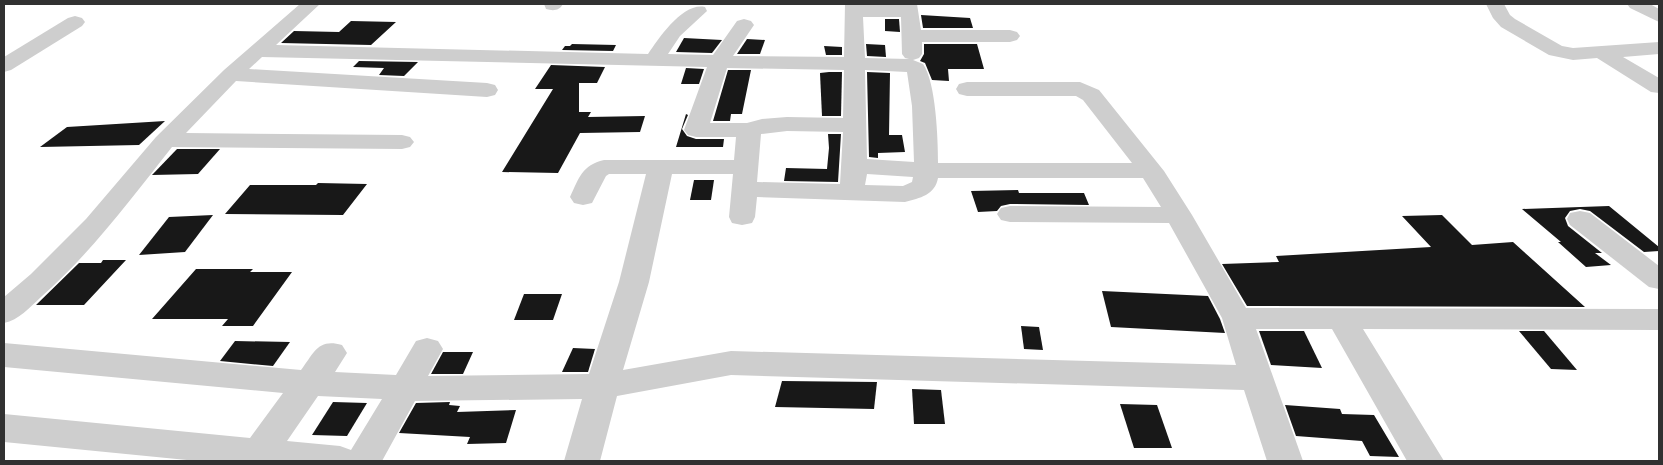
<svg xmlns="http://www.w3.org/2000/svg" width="1663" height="465" font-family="Commissioner,sans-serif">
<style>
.building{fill:#181818}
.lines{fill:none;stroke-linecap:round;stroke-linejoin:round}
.minor{fill:#cecece;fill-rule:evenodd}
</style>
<rect width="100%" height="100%" fill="#fff"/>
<g class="building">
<path d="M921 15 970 18 973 28H923Z"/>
<path d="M885 19H899L900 32 885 31Z"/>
<path d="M351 21 396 22 371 45 281 43 294 31 339 32Z"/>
<path d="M684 38 722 40 712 53 676 52Z"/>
<path d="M747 39 765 40 760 54H737Z"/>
<path d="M572 44 616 45 613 51 562 50 565 46H570Z"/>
<path d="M866 44 885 45 886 57 867 56Z"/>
<path d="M924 44H977L984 69H948L949 81 932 80 925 63 920 61 924 54Z"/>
<path d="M824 46 842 47V55H826Z"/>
<path d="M359 61 418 62 404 76 379 75 384 68 353 67Z"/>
<path d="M551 65 605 67 597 83H579V112H591L588 117 645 116 640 132 580 133 558 173 502 172 553 89H535Z"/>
<path d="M686 68 704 69 699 84H681Z"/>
<path d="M728 70H751L742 114H731L730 121H713Z"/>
<path d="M829 72H842L841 116H822L820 73Z"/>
<path d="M867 72 890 73 889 135H902L905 152 878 153V158L869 157Z"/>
<path d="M686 114 688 115 682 129 687 136 696 139H724L723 147H676Z"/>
<path d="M165 121 139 145 40 147 67 127Z"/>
<path d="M828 134H841L838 182 784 181 786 168 827 169 829 148Z"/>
<path d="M177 149H220L198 174 152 175Z"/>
<path d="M694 180H714L711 200H690Z"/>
<path d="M318 183 367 184 343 215 225 214 250 185H316Z"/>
<path d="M1018 190 1019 193H1084L1089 205 1010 204 1001 206 997 211 978 212 971 191Z"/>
<path d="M1609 206 1659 247V251L1644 252 1590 211 1580 209 1570 211 1565 218 1568 226 1602 253H1595L1611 265 1586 267 1558 242H1561L1522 209Z"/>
<path d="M213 215 185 252 139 255 169 217Z"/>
<path d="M1442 215 1472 245 1513 242 1585 307 1247 306 1222 264 1279 262 1276 256 1431 247 1402 216Z"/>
<path d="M103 260H126L84 305H36L79 263H101Z"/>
<path d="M196 269H253L250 272H292L253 326H222L228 319H152Z"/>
<path d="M1102 291 1208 296 1220 319 1225 333 1111 327Z"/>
<path d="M524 294H562L553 320H514Z"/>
<path d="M1021 326 1039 327 1043 350 1024 349Z"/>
<path d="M1259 331H1304L1322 368 1271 365Z"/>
<path d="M1519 331H1544L1577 370 1551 369Z"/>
<path d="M235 341 290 342 273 366 220 361Z"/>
<path d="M573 348 595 349 588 372H562Z"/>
<path d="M443 352H473L463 374H431Z"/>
<path d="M782 381 877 382 874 409 775 407Z"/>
<path d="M912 389 941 390 945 424H914Z"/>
<path d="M333 402 367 403 347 436 312 435Z"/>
<path d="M450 402 449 405 460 406 457 412 516 410 506 443 467 444 470 437 399 433 416 403Z"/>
<path d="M1120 404 1157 405 1172 448H1134Z"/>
<path d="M1285 405 1340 409 1342 414 1374 415 1399 457 1370 456 1362 441 1296 436Z"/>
</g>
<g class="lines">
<g class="minor">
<path d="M300 4H320L276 45 648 54C659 38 683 2 705 7L707 11 680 36 668 54 713 55 737 21 744 19 751 21 754 25 733 56 844 57 845 4H863V5L917 4 921 30H1010L1017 32 1020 36 1017 40 1010 42H922V54L919 58 913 60 923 64C936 82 938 139 938 163H1132L1083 100 1076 96H967L959 94 956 89 959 84 967 82H1080L1099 90 1164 171 1192 215 1246 308 1659 309V330L1363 329 1444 461H1407L1332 329H1256L1303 461H1267L1244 390 731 375 617 396 600 461H564L582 399 415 401 382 461H197L4 442V414L250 438 283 393 4 367V343L301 370C314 353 318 338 342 345L347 353 335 372 396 375 416 341 427 338 438 341 443 349 428 376 589 374 619 282 646 174H609L606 176 592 203 583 205 574 203 570 197C579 178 582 165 604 160H734L736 137H696L688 135 684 130 707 67 262 57 249 69 487 83 495 85 498 90 495 95 487 97 236 81 186 133 402 135 410 137 414 142 410 147 402 149 172 147C131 199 91 253 41 297 29 308 19 320 4 323V297L31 274 86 219 156 137 224 70ZM863 17H901L902 54 905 58 909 59 865 58ZM727 68 844 70 843 118 787 117 762 119 747 123H710ZM865 70 907 72 912 106 914 162 867 159ZM787 131 843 132 840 184 757 182 761 134ZM672 174H733L729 217 732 223 742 225 752 223 755 217 757 197 905 202C920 198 935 195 938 178H1143L1161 207 1010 206 1001 208 997 214 1001 220 1010 222 1169 223 1222 318 1236 365 731 351 623 370 649 282ZM867 174 913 177 912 182 903 186 865 185ZM318 396 382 399 351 450 340 446 287 441Z"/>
<path d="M544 4H563C559 11 553 11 546 9Z"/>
<path d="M1486 4H1504L1510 15 1515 19 1562 46 1573 48 1659 42V54L1623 57 1659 78V93L1651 92 1597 58 1573 60 1549 55 1501 27 1493 18Z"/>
<path d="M1627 4H1650L1659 9V22L1630 8Z"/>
<path d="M75 16 82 18 85 22 82 26 11 70 4 72V57L68 18Z"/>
<path d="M1580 211 1590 213 1659 266V289L1649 287 1570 225 1567 219 1570 213Z"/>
</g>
</g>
<rect width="1663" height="465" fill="none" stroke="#313131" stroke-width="10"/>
</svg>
